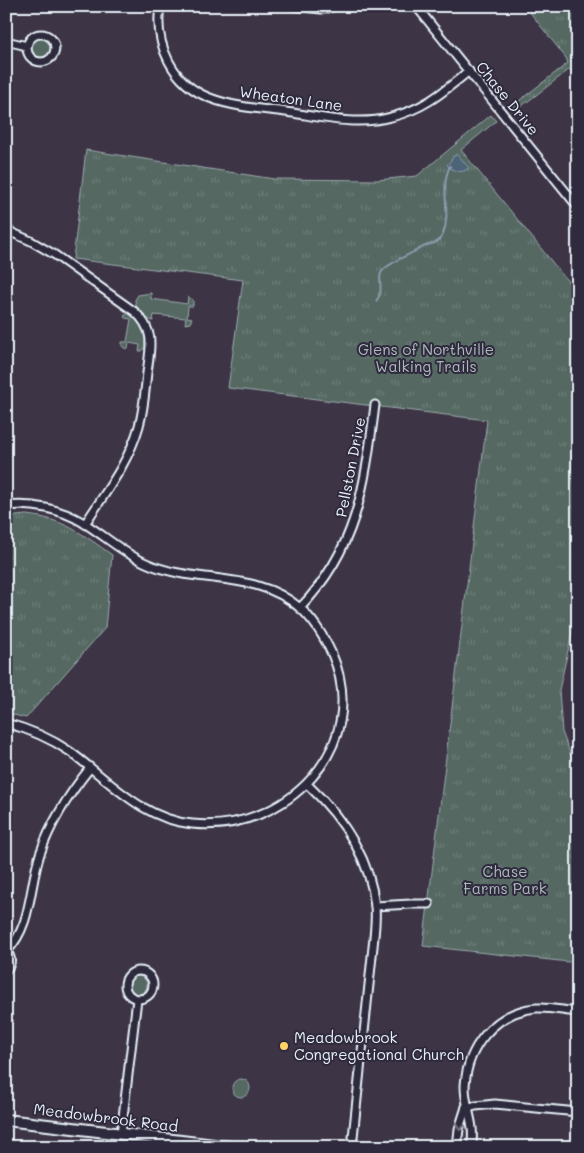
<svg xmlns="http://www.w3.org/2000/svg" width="584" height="1153" font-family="Mali,sans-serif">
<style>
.green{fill:#546862;stroke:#9eacad}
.park{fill:url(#park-tufts);stroke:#9eacad}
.water{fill:#4d6378;stroke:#8b9cab}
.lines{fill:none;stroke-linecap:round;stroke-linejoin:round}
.stream{stroke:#8b9cab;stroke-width:2}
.street-casing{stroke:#e8f1f8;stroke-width:11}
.secondary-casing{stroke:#e8f1f8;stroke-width:14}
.street{stroke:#2f2a3d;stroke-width:7}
.secondary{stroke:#2f2a3d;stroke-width:10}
.oneway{stroke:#70707e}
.poi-dot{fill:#ffd166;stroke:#2f2a3d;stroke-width:2}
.labels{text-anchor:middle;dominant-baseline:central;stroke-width:4;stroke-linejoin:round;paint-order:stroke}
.street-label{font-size:15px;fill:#e8f1f8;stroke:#2f2a3d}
.park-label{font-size:15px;fill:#adbabc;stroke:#2f2a3d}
.poi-label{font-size:15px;fill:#e8f1f8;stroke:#2f2a3d;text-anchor:start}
</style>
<defs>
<pattern id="park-tufts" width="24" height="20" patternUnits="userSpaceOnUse" patternTransform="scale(1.25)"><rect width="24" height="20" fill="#546862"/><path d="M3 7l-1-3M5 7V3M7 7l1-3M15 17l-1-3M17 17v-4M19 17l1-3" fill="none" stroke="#6d7e79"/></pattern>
</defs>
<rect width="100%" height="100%" fill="#3d3546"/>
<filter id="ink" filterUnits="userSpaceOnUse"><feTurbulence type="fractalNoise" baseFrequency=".02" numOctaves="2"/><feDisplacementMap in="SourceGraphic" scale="10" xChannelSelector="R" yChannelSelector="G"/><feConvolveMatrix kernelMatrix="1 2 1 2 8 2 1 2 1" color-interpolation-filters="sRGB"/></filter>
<g filter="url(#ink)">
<g class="green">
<circle cx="41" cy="48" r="10"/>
<path d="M151 293V299L187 304 188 297 193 300V306H188L187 317 192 318 190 323 185 324 186 318 154 315 153 321C146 319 135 308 135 300L138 295Z"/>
<path d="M129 313C141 322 146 333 145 347L142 351H139L140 345 129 343 128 349 124 348 122 346V342H127L131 319 125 318 124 316Z"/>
<circle cx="138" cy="985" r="9"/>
<circle cx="241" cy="1088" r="9"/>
</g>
<g class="park">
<path d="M525 6H578V89L570 69 514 112 511 107 568 63 566 58Z"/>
<path d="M491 115 496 121 461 150 578 294V607L559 690 562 732 578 774V963L423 946 487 420 228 388 243 280 73 259 86 150 274 179 377 180 417 176Z"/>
<path d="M26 515C62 518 83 534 112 555L105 628 26 718 6 713V517Z"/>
</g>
<path class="water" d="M455 155H458L469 168C461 174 454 172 447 165Z"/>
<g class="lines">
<path class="stream" d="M376 301C386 290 375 276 384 269 395 260 409 255 421 248 429 242 437 247 443 234 452 212 439 187 450 166"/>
<g class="street-casing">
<g id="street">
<path d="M160 6C154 45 173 84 210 98 236 108 266 109 293 113 325 118 359 126 391 117 424 109 443 92 469 71"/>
<path d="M293 6 321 9 337 6"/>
<path d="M416 6 578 207"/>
<circle cx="41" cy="48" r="14"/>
<path d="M6 41 27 46"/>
<path d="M6 230 31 241 55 255 135 312C156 331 150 348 147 373 145 390 144 409 139 426 129 462 105 493 85 524"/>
<path d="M6 506C33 503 61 509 84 523 105 536 123 553 146 563 197 586 255 569 300 608 314 620 324 637 332 654 372 746 286 834 192 824 141 819 108 779 69 751 50 738 28 729 6 723"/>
<path d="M300 608C358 548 365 484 375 405"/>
<path d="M307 784C342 817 370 857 375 906 376 916 375 927 374 937L352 1147"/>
<path d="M375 906 411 904H429"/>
<path d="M6 951C12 957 12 964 6 970"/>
<path d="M7 951C32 926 29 887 40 854 51 822 69 794 90 768"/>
<circle cx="139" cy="985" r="14"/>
<path d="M466 1107 495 1104 578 1112"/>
<path d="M121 1134 137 999"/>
<path d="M457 1147 459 1129 466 1107"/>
<path d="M472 1147C472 1141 473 1134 472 1128 470 1112 465 1103 465 1086 467 1047 495 1012 536 1008 550 1007 564 1011 578 1012"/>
</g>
</g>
<g class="secondary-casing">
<path id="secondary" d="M6 1120 231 1147"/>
</g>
<use href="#street" class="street"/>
<use href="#secondary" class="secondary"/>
</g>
<defs><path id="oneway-chevron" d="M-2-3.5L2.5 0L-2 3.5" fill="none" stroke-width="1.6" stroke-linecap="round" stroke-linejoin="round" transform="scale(1.25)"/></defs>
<use class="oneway" href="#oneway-chevron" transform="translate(460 1127) rotate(101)"/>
</g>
<circle class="poi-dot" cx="284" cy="1046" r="5"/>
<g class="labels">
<g class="street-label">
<text transform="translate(291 98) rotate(8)">Wheaton Lane</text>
<text transform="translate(508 98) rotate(51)">Chase Drive</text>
<text transform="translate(350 467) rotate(-79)">Pellston Drive</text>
<text transform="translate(106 1117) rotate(7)">Meadowbrook Road</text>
</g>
<g class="park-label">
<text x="426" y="349">Glens of Northville<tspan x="426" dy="17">Walking Trails</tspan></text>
<text x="505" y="871">Chase<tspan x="505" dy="17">Farms Park</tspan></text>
</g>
<g class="poi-label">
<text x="294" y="1037">Meadowbrook<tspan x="294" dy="17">Congregational Church</tspan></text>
</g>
</g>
<rect width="584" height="1153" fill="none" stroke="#2f2a3d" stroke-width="25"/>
<rect x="12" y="12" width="559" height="1128" fill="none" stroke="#e8f1f8" stroke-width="2" filter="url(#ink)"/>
</svg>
